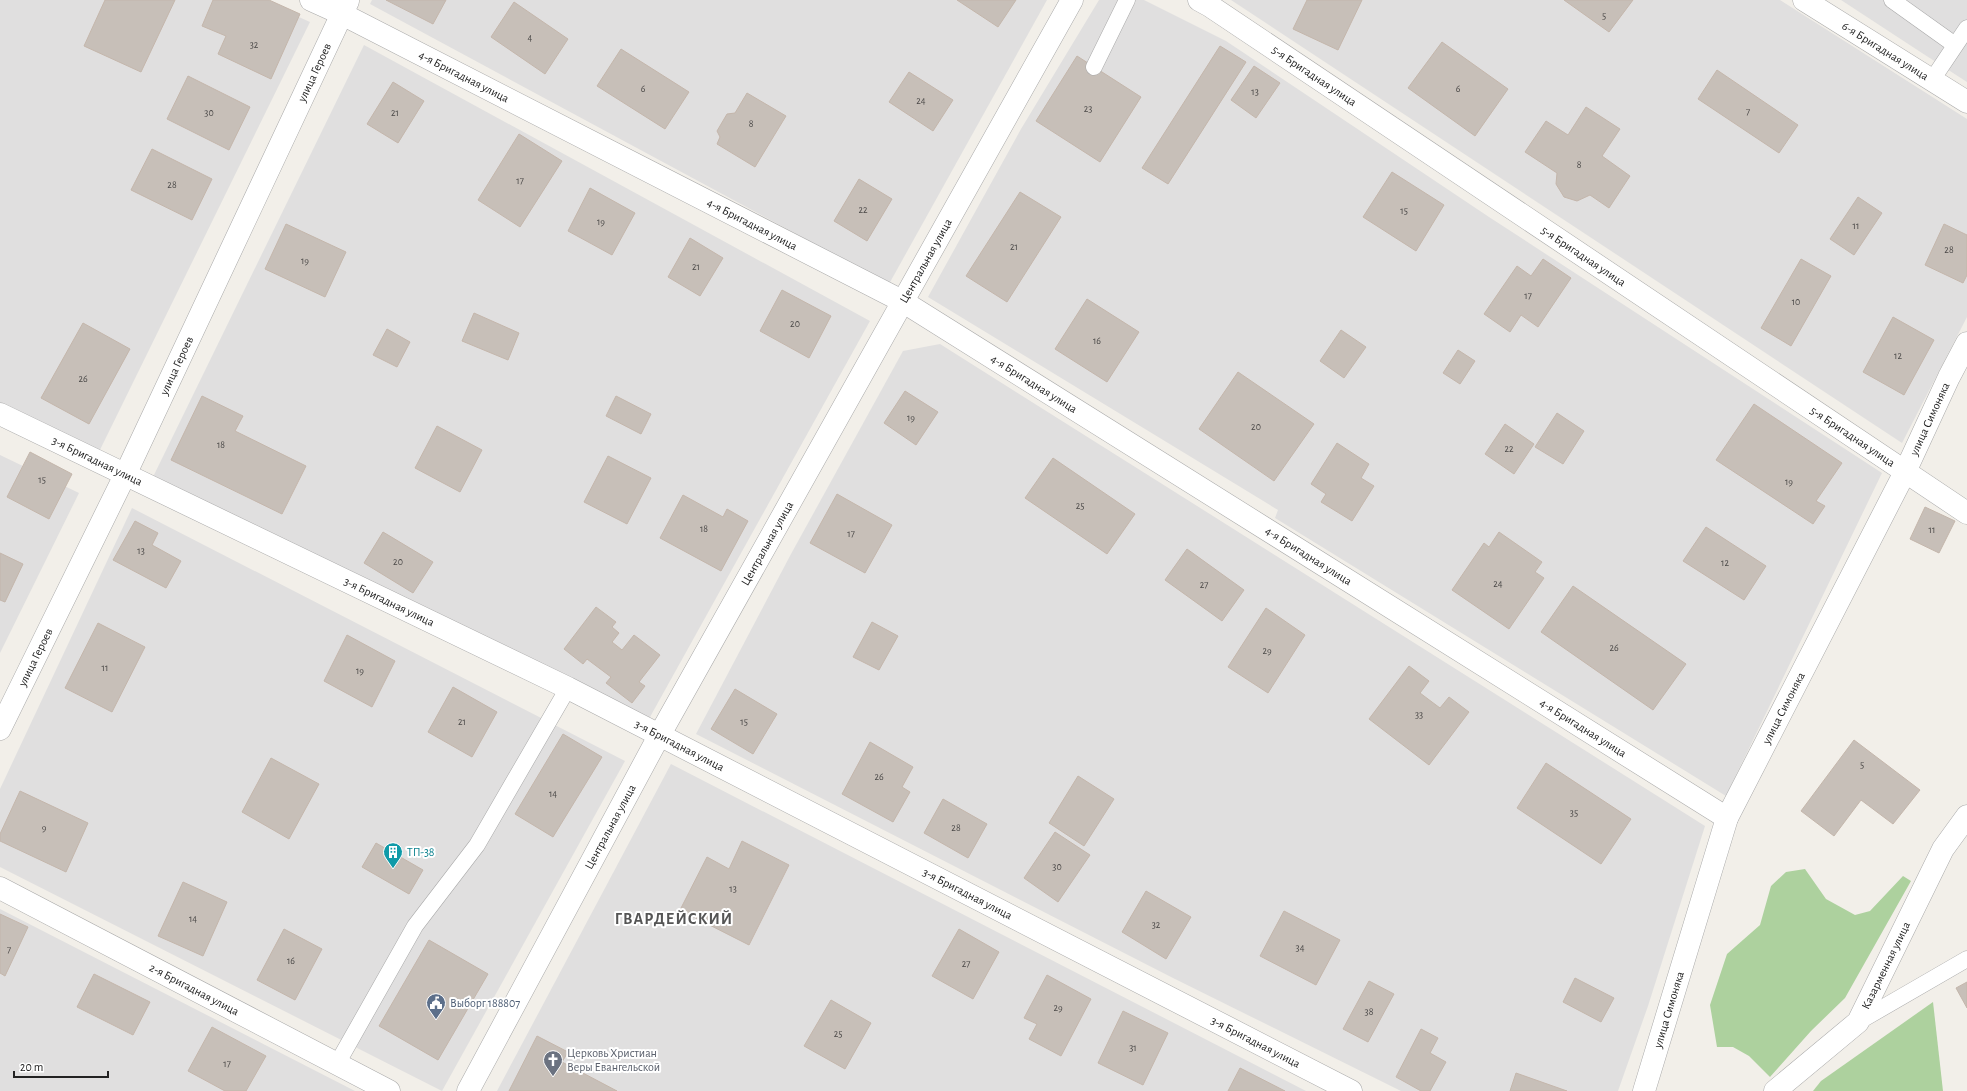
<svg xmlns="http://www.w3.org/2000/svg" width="1967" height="1091" font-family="'Alegreya Sans',sans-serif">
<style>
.residential{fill:#e0dfdf}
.forest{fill:#add19e}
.building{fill:#c7bfb8;stroke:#c4b6ab}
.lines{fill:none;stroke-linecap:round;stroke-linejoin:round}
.service-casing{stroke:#a9a9a9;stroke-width:17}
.minor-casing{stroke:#a9a9a9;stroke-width:23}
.service{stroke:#fff;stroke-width:16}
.minor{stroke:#fff;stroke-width:22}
.labels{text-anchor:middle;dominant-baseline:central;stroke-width:4;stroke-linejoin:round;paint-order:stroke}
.number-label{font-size:10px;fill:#4b4948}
.street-label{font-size:12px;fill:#222;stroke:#fff}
.culture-label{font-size:12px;fill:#0d838f;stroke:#fff;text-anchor:start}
.service-label{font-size:12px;fill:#4e5e75;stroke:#fff;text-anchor:start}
.worship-label{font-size:12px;fill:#5b616d;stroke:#fff;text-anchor:start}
.district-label{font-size:16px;font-weight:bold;letter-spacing:1px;fill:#555;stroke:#fff}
</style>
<rect width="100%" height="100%" fill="#f2efe9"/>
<g class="residential">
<path d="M0 0H261L310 22 94 462 0 417Z"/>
<path d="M372 0H1047L889 284 370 4Z"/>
<path d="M1099 0H1144L1226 41 1489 217 1882 473 1726 796 1275 518 1278 510 928 297 1021 129Z"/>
<path d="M1231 0H1780L1967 119V317L1902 443Z"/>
<path d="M1841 0H1967V82L1922 53Z"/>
<path d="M364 45 870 321 645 726 152 479Z"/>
<path d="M940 344 1705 826 1648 1006 1618 1091H1401L1173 978 696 734 791 554 903 351Z"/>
<path d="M0 455 79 493 0 653Z"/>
<path d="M132 508 625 761 442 1091 0 867V789Z"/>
<path d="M671 764 1306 1091H497Z"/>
<path d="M0 909 355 1091H0Z"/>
</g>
<g class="forest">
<path d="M1805 869 1826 899 1855 915 1870 911 1903 876 1911 881 1845 998 1811 1031 1770 1077 1749 1056 1733 1047H1717L1710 1005 1727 954 1760 925 1771 886 1786 872Z"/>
<path d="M1933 1002 1943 1091H1813L1821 1081Z"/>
</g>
<g class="building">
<path d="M105 0H175L141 72 84 46Z"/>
<path d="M213 0H269L300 14 271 79 218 54 226 36 202 26Z"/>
<path d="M386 0H446L433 24Z"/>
<path d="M957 0H1016L998 27Z"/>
<path d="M1307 0H1362L1338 50 1293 29Z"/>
<path d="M1564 0H1633L1609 32Z"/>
<path d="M514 2 568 39 545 74 491 37Z"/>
<path d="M1442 42 1508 89 1475 136 1408 88Z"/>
<path d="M1220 46 1246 62 1168 184 1142 168Z"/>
<path d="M621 49 689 92 665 129 597 86Z"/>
<path d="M1077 56 1141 97 1100 162 1036 121Z"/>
<path d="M1254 66 1280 83 1256 118 1231 100Z"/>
<path d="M1717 70 1798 125 1779 153 1698 99Z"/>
<path d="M909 72 953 100 933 131 889 102Z"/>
<path d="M188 76 250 107 229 150 167 119Z"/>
<path d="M393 82 424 101 398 143 367 124Z"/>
<path d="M747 93 786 116 755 167 717 144 720 137 717 131 727 114 735 113Z"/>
<path d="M1586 107 1620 129 1602 156 1630 176 1609 208 1590 195 1577 201 1564 197 1556 184 1557 173 1525 152 1546 121 1568 135Z"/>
<path d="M519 134 562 161 520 227 478 200Z"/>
<path d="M152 149 212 179 192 220 131 190Z"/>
<path d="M1392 172 1444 205 1416 251 1363 217Z"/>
<path d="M859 179 892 199 867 241 834 221Z"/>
<path d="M590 188 635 213 612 255 568 231Z"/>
<path d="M1020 192 1061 217 1007 302 966 276Z"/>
<path d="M1858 197 1882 213 1854 255 1830 239Z"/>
<path d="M286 224 346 252 325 297 265 269Z"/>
<path d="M1944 224 1967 235V275L1963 283 1925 265Z"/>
<path d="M690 238 723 258 700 296 668 277Z"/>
<path d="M1543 259 1571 278 1538 327 1521 315 1510 332 1484 314 1517 266 1531 276Z"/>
<path d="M1801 259 1831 276 1791 346 1761 328Z"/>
<path d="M782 290 831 316 809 358 760 331Z"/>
<path d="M1087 299 1139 332 1107 382 1055 349Z"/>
<path d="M474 313 519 333 508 360 462 341Z"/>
<path d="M1893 317 1934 340 1904 395 1863 372Z"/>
<path d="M83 323 130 349 89 424 41 398Z"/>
<path d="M387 329 410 342 397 367 373 355Z"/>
<path d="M1341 330 1366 347 1344 378 1320 361Z"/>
<path d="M1458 350 1475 361 1460 384 1443 373Z"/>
<path d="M1238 372 1314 424 1274 481 1199 429Z"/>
<path d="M905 391 938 412 916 445 884 423Z"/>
<path d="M202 396 243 416 235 431 306 466 282 514 171 460Z"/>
<path d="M616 396 651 414 641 434 606 416Z"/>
<path d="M1754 404 1842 463 1816 501 1825 506 1813 524 1716 460Z"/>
<path d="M1557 413 1584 431 1563 464 1535 447Z"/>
<path d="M1505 424 1534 444 1514 474 1485 454Z"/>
<path d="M437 426 482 450 460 492 415 468Z"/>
<path d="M1337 443 1369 464 1361 478 1374 486 1352 521 1321 502 1326 494 1311 484Z"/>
<path d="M30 452 72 474 49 519 7 497Z"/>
<path d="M608 456 651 478 627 524 584 502Z"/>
<path d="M1053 458 1135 514 1107 554 1025 498Z"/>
<path d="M837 494 892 525 865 573 810 543Z"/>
<path d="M683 495 723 517 727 509 748 521 721 571 660 538Z"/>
<path d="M1925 507 1955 521 1939 553 1910 539Z"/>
<path d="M135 521 158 533 152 545 181 561 166 588 113 560Z"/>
<path d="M1706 527 1766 566 1744 600 1683 561Z"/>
<path d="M383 532 433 562 413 593 364 563Z"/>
<path d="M1499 532 1542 562 1535 572 1544 578 1509 629 1452 590 1484 543 1489 547Z"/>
<path d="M1187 549 1244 590 1222 621 1165 580Z"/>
<path d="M0 553 23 564 5 602 0 600Z"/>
<path d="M1573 586 1686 664 1653 710 1541 632Z"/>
<path d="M596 607 616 622 612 627 619 633 612 642 622 650 634 635 660 655 639 682 645 686 632 703 606 683 611 677 587 659 583 664 564 649Z"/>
<path d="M1266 608 1305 635 1268 693 1228 667Z"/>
<path d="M872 622 898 636 879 670 853 657Z"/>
<path d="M98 623 145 647 112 712 65 688Z"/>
<path d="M347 635 395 661 372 707 324 681Z"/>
<path d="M1409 666 1429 681 1420 693 1440 708 1449 697 1469 712 1429 765 1369 719Z"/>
<path d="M453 687 497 712 472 757 428 732Z"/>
<path d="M735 689 777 714 753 754 711 729Z"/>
<path d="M563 734 602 757 553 837 515 814Z"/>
<path d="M1854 740 1920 790 1893 824 1861 800 1834 836 1801 811Z"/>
<path d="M870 742 913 767 902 787 910 792 893 822 842 794Z"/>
<path d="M271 758 319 784 289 839 242 812Z"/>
<path d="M1546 763 1631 819 1601 864 1517 808Z"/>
<path d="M1078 776 1114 799 1084 846 1049 823Z"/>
<path d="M20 791 88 823 66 872 0 841V834Z"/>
<path d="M943 799 987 824 968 858 924 833Z"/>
<path d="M1055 832 1090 855 1058 902 1024 878Z"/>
<path d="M742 841 789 865 749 945 680 910 707 857 729 869Z"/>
<path d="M376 843 423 870 409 894 362 867Z"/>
<path d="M183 882 227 902 203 956 158 936Z"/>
<path d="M1146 891 1191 917 1166 959 1122 932Z"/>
<path d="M1284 911 1340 940 1316 985 1260 956Z"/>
<path d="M0 914 28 927 5 976 0 973Z"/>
<path d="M284 929 322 949 295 1000 257 980Z"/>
<path d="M959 929 999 952 973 999 932 976Z"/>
<path d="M429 940 488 974 438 1060 379 1026Z"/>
<path d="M94 974 150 1002 133 1035 77 1007Z"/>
<path d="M1047 975 1091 999 1061 1056 1029 1039 1037 1024 1024 1018Z"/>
<path d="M1575 978 1614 998 1601 1022 1563 1002Z"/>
<path d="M1369 981 1394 994 1368 1042 1343 1029Z"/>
<path d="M1967 982V1008L1956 988Z"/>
<path d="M831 1000 871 1023 845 1069 804 1046Z"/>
<path d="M1123 1011 1168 1033 1143 1085 1098 1063Z"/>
<path d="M212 1027 266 1056 246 1091H225L188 1071Z"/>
<path d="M1421 1029 1438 1038 1430 1053 1446 1062 1430 1091H1421L1396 1077Z"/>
<path d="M537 1036 568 1052 562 1062 617 1091H509Z"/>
<path d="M1240 1068 1285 1091H1228Z"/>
<path d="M1516 1073 1567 1091H1510Z"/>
</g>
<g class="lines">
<g class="service-casing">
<g id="service">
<path d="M1892 0 1955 45"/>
<path d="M1094 67 1127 0"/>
<path d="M1932 80 1967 28"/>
<path d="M1858 1022 1967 959"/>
<path d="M337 1064 415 926 477 845 568 688"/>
</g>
</g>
<g class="minor-casing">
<g id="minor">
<path id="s1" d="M311 0 342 14 902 301 1727 818"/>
<path id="s2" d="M1199 0 1210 6 1967 513"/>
<path id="s3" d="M1804 0 1967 102"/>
<path id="s4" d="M0 414 568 688 1351 1091"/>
<path id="s5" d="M0 729 126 473 348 1"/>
<path id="s6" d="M0 888 389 1091"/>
<path id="s7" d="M468 1091 659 736 1072 0"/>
<path id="s8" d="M1644 1091 1727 818 1905 472 1949 377 1967 343"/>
<path id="s9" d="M1775 1091 1858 1022 1943 849 1967 816"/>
</g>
</g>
<use href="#service" class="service"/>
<use href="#minor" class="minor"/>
</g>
<defs>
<g id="building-pin" transform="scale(1)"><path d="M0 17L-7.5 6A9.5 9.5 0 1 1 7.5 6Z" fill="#0f9aa8" stroke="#fff"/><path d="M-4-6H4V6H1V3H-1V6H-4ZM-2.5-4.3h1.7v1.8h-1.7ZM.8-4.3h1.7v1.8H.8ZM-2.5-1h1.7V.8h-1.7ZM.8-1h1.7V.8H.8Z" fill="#fff"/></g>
<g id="civic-pin" transform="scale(1)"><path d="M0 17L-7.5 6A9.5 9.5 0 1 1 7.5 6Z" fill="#5c6f8a" stroke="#fff"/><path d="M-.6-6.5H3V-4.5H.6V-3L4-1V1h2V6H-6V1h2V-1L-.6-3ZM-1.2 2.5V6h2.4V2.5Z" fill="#fff"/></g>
<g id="church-pin" transform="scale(1)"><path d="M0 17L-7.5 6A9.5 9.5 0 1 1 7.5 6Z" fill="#6b7280" stroke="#fff"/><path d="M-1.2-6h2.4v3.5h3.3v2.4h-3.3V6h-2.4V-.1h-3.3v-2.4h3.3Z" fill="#fff"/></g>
</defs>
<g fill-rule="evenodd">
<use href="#building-pin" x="393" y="852"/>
<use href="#civic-pin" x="436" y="1003"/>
<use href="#church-pin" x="553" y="1060"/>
</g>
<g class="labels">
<g class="number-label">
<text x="1604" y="16">5</text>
<text x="530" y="38">4</text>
<text x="254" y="45">32</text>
<text x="643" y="89">6</text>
<text x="1458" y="89">6</text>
<text x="1255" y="92">13</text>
<text x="921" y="101">24</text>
<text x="1088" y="109">23</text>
<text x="1748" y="112">7</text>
<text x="209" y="113">30</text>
<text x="395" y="113">21</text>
<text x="751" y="124">8</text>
<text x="1579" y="165">8</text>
<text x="520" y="181">17</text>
<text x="172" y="185">28</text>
<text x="863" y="210">22</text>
<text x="1404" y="211">15</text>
<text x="601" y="222">19</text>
<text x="1856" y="226">11</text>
<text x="1014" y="247">21</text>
<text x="1949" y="250">28</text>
<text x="305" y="261">19</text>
<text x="696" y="267">21</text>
<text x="1528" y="296">17</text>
<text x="1796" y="302">10</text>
<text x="795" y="324">20</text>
<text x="1097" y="341">16</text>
<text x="1898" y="356">12</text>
<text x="83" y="379">26</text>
<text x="911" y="418">19</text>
<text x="1256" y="427">20</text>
<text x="221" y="445">18</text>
<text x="1509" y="449">22</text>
<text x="42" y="480">15</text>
<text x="1789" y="482">19</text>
<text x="1080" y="506">25</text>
<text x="704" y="529">18</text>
<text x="1932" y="530">11</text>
<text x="851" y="534">17</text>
<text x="141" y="551">13</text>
<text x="398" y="562">20</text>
<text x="1725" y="563">12</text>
<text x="1498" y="584">24</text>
<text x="1204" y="585">27</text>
<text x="1614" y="648">26</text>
<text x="1267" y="651">29</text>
<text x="105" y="668">11</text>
<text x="360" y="671">19</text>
<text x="1419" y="715">33</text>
<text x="462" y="722">21</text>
<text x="744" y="722">15</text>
<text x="1862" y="765">5</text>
<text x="879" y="777">26</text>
<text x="553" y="794">14</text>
<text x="1574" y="813">35</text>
<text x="44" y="828">9</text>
<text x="956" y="828">28</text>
<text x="1057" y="867">30</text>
<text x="733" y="889">13</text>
<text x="193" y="919">14</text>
<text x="1156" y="925">32</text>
<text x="1300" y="948">34</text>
<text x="9" y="950">7</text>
<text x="291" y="961">16</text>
<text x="966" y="964">27</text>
<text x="1058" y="1008">29</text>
<text x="1369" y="1012">38</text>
<text x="838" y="1034">25</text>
<text x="1133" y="1048">31</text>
<text x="227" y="1064">17</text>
</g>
<g class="street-label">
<text stroke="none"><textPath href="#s3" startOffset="96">6-я Бригадная улица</textPath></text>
<text stroke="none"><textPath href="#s5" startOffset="728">улица Героев</textPath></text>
<text stroke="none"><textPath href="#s1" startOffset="171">4-я Бригадная улица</textPath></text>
<text stroke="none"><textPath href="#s2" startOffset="138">5-я Бригадная улица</textPath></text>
<text stroke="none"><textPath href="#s1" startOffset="495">4-я Бригадная улица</textPath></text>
<text stroke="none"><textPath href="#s2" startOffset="462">5-я Бригадная улица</textPath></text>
<text stroke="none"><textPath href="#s7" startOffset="948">Центральная улица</textPath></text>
<text stroke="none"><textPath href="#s5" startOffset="404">улица Героев</textPath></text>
<text stroke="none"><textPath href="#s1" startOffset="819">4-я Бригадная улица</textPath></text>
<text stroke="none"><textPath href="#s8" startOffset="733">улица Симоняка</textPath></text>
<text stroke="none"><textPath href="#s2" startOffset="786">5-я Бригадная улица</textPath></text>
<text stroke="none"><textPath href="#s4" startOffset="108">3-я Бригадная улица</textPath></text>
<text stroke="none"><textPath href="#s7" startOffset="624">Центральная улица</textPath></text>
<text stroke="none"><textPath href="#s1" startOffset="1143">4-я Бригадная улица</textPath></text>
<text stroke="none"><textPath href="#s4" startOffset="432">3-я Бригадная улица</textPath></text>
<text stroke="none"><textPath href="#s5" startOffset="80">улица Героев</textPath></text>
<text stroke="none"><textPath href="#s8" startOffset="409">улица Симоняка</textPath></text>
<text stroke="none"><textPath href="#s1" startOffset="1467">4-я Бригадная улица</textPath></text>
<text stroke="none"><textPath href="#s4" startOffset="756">3-я Бригадная улица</textPath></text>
<text stroke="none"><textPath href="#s7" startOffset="300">Центральная улица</textPath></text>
<text stroke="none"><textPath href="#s4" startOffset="1080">3-я Бригадная улица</textPath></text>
<text stroke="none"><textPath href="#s9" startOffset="171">Казарменная улица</textPath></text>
<text stroke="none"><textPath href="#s6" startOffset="219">2-я Бригадная улица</textPath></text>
<text stroke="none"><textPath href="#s8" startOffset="85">улица Симоняка</textPath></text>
<text stroke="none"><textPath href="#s4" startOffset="1404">3-я Бригадная улица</textPath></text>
</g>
<g class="culture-label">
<text x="407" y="852">ТП-38</text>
</g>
<g class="service-label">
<text x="450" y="1003">Выборг 188807</text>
</g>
<g class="worship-label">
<text x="567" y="1053">Церковь Христиан<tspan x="567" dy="14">Веры Евангельской</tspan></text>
</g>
<g class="district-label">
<text x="674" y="919">ГВАРДЕЙСКИЙ</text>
</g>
</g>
<path d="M14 1071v6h94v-6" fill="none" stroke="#222222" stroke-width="2"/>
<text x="20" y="1071" font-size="12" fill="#222222" stroke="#ffffff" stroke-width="3" paint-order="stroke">20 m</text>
</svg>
